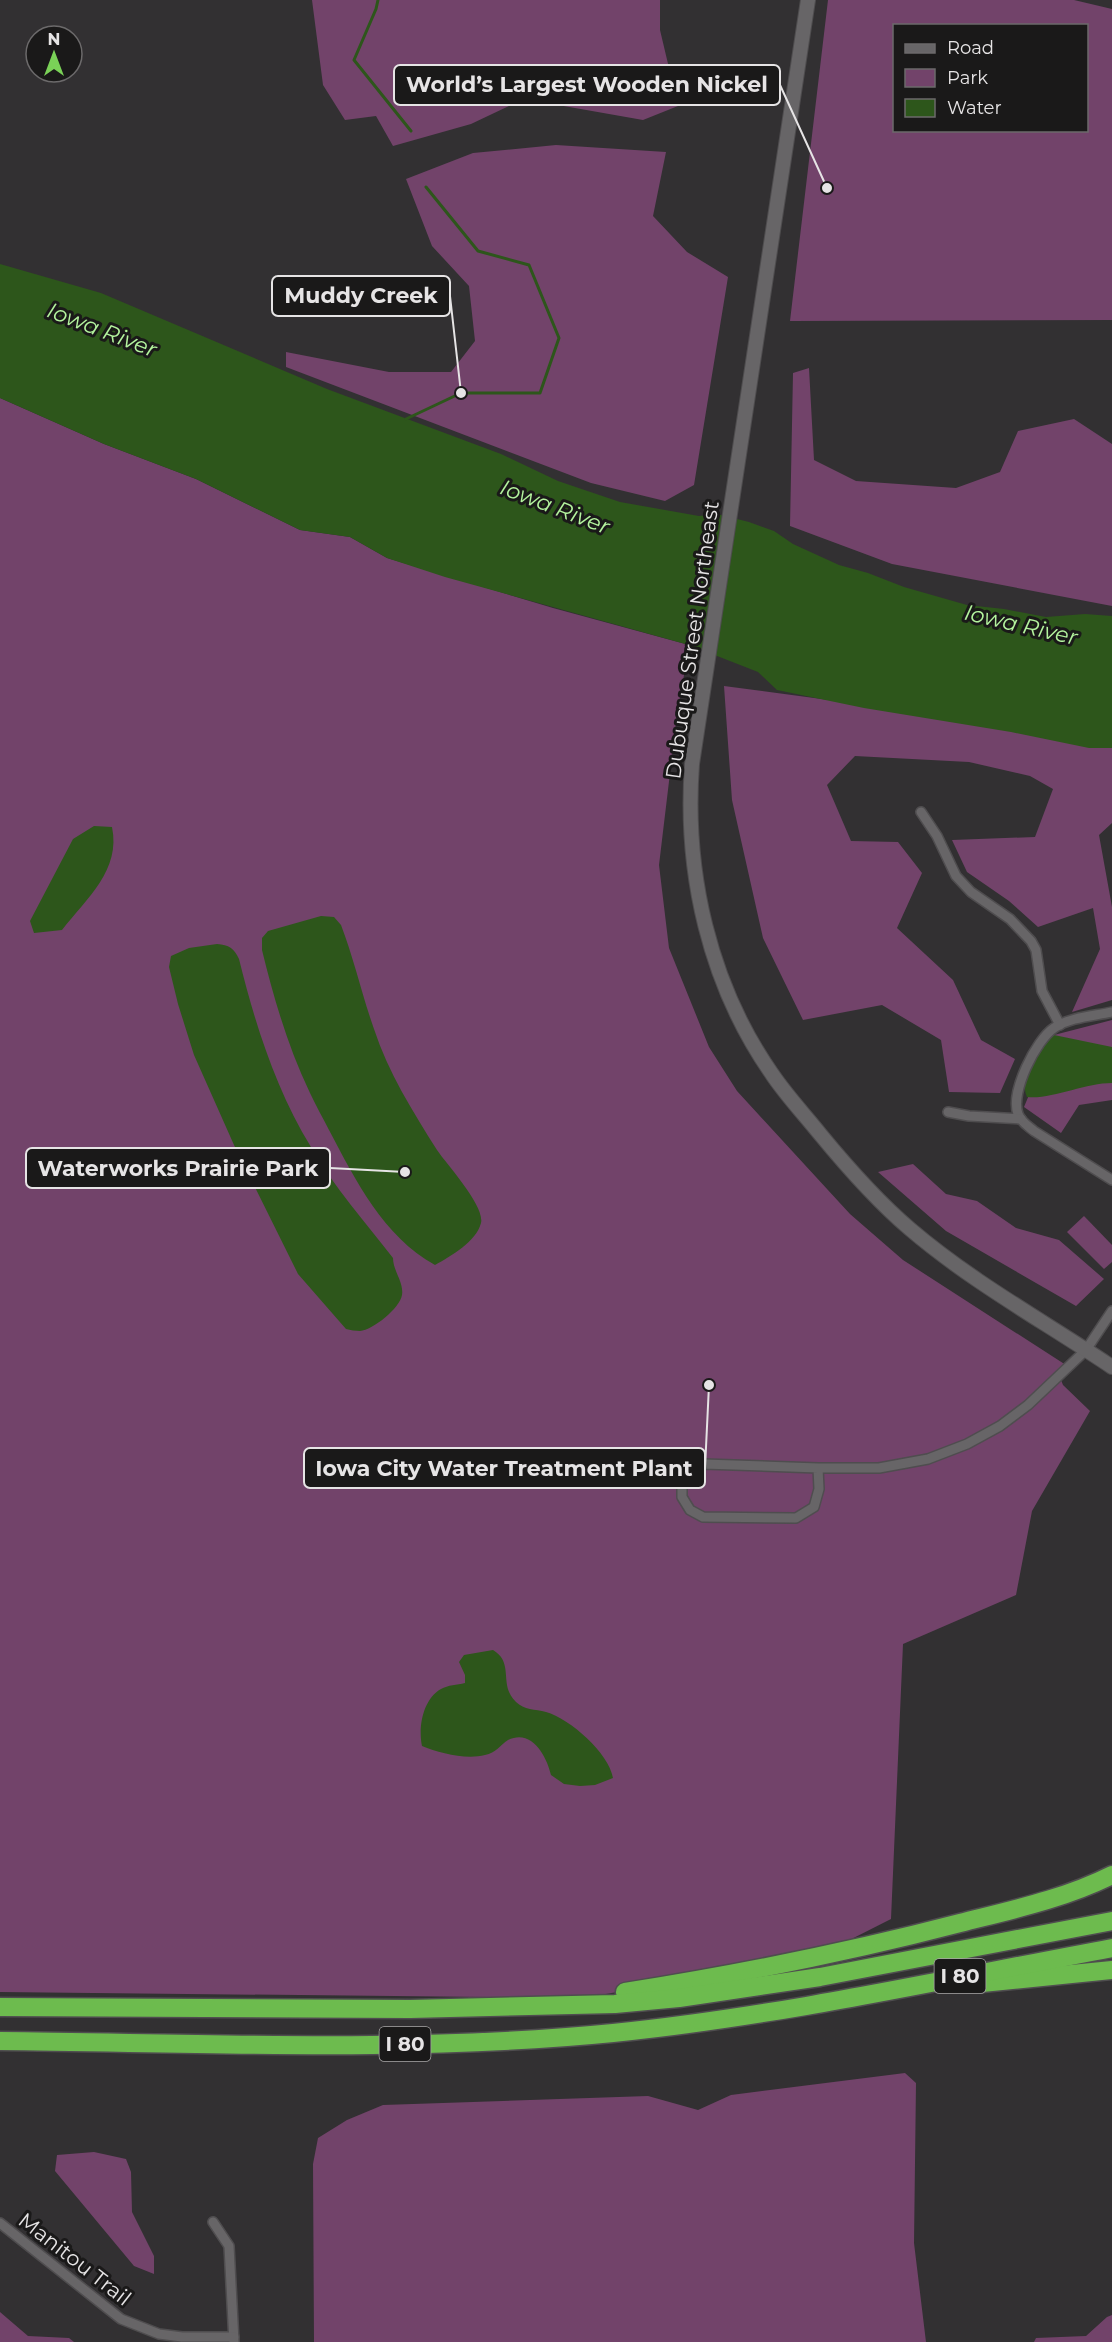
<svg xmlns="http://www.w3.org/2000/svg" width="1112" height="2342" font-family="Montserrat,sans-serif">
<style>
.green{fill:#72436a;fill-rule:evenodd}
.water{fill:#2d561b}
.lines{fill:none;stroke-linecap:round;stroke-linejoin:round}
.stream{stroke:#2d561b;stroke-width:3}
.street-casing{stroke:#4f4d4f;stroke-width:12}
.secondary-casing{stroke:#4f4d4f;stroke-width:16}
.highway-casing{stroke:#4f4d4f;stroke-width:21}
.street{stroke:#676567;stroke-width:9}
.secondary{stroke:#676567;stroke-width:14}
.highway{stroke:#6dbb4e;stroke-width:18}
.labels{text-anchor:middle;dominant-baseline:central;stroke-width:6;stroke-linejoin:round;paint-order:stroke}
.shield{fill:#1a1919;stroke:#a9a7a8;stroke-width:1.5}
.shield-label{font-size:20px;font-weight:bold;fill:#e6e4e5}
.street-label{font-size:21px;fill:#e6e4e5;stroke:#1a1919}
.water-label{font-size:22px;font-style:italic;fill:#b4f49e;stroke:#1a1919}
.leader{fill:none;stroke:#e6e4e5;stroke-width:2}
.callout-dot{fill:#e6e4e5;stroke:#1a1919;stroke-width:2}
.callout{fill:#1a1919;stroke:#e6e4e5;stroke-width:2}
.callout-label{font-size:22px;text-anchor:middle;font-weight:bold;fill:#e6e4e5}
</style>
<rect width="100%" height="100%" fill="#323032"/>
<g class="green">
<path d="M312 0H660V30L678 106 643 120 524 99 471 124 393 146 376 116 345 120 323 85Z"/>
<path d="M828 0H1074L1112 9V320L790 321ZM894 26H1086V130H894Z"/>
<path d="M556 145 666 152 653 216 687 252 728 277 694 485 665 501 591 483 286 367V352L389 372H451L475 341 469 286 432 246 406 179 473 153Z"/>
<path d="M809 368 814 460 856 481 956 488 1000 472 1018 431 1074 419 1112 444V606L892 564 790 526 793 373Z"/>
<path d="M0 398 104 444 196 479 300 530 350 537 387 558 553 608 689 645 676 723 659 865 669 948 709 1047 737 1091 850 1214 903 1260 1069 1367 1059 1375 1063 1385 1090 1411 1032 1511 1016 1595 903 1644 891 1919 812 1959 582 1998 0 1992Z"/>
<path d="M724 686 911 711 1112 744V823L1099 835 1112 907V1000L1072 1012 1100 949 1093 908 1038 927 1009 901 967 872 952 840 1035 837 1053 789 1030 776 969 762 855 756 827 785 851 841 898 842 922 873 897 928 953 980 981 1040 1015 1059 1000 1093 949 1092 941 1040 882 1005 803 1020 763 938 732 800Z"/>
<path d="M1112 1020V1100L1079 1105 1061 1133 1024 1107 1054 1035Z"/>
<path d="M913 1164 946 1194 977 1201 1016 1228 1059 1240 1104 1279 1076 1306 946 1231 878 1172Z"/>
<path d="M1084 1216 1112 1245V1262L1104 1269 1067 1232Z"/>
<path d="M905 2073 916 2083 914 2243 926 2342H314L313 2164 318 2138 347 2120 383 2105 648 2096 698 2110 731 2095Z"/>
<path d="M94 2152 126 2159 131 2172 132 2212 154 2256V2274L134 2266 55 2171 57 2155Z"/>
<path d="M0 2312 28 2336 69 2338 74 2342H0Z"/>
<path d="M1112 2315V2342H1034L1036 2338 1086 2336 1107 2317Z"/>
</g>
<g class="water">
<path d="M0 264 101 293 327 389 501 454 558 481 620 502 699 516 717 514 749 522 774 531 793 544 839 565 868 573 904 587 967 605 1004 609 1046 617 1085 614 1112 616V748H1089L1011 732 864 708 777 690 758 672 689 645 445 577 387 558 350 537 300 530 196 479 104 444 0 398Z"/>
<path d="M94 826 112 827C121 870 87 898 62 930L34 933 30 921 73 839Z"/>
<path d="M321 916 334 917 341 925C354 959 362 995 374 1029 388 1072 413 1112 437 1150 448 1166 485 1206 481 1223 476 1242 451 1256 435 1265 383 1236 356 1181 329 1130 323 1118 316 1106 310 1093 288 1047 274 999 262 950V938L268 931Z"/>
<path d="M217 944C229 945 234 948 239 959 255 1024 276 1090 311 1147 334 1187 365 1222 393 1258 393 1271 404 1282 402 1295 400 1308 373 1330 360 1331 356 1331 350 1330 346 1329L298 1274 234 1145 194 1055 178 1004 169 967 171 956 189 948Z"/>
<path d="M1054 1035 1112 1047V1083C1085 1083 1050 1100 1027 1097 1018 1076 1040 1049 1054 1035Z"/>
<path d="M493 1650C515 1663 498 1685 516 1702 524 1710 535 1709 546 1712 570 1719 609 1753 613 1778L595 1785 580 1786 564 1784 551 1775C547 1757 532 1728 508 1740 500 1745 496 1753 485 1755 466 1760 439 1753 422 1746 418 1727 423 1699 441 1689 448 1685 457 1685 465 1683V1675L459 1662 464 1655Z"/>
</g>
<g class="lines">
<g class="stream">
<path d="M378 0 376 9 354 60 411 131"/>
<path d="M406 419 461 393H540L559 338 529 265 478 251 426 187"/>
</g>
<g class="street-casing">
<g id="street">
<path d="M921 812 937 836 956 876 971 892 1010 919 1031 941 1036 950 1042 991 1060 1025"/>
<path d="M1112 1012C1094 1016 1070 1017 1054 1028 1036 1040 1010 1092 1018 1114 1021 1122 1028 1126 1034 1131L1112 1180"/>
<path d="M948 1112 969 1116 1021 1119"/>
<path d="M818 1468 819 1489 814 1507 796 1518 703 1517 690 1510 682 1497V1483L691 1471 704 1464 818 1468H879L928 1459 967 1444 1000 1426 1028 1405 1086 1350 1112 1311"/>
<path d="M213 2222 229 2246 234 2342"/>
<path d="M0 2223 121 2319 159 2334 182 2337H234"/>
</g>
</g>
<g class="secondary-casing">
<path id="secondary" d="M808 0 692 764C684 872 709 984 772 1074 786 1095 804 1114 820 1134 848 1168 877 1201 910 1229 972 1282 1045 1322 1112 1367"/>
</g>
<g class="highway-casing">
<g id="highway">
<path d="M982 1983 1112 1970"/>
<path d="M625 1992C738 1974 849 1952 960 1923 1011 1910 1064 1899 1112 1875"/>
<path d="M0 2007 410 2009 615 2004 679 1998 820 1977 1112 1921"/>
<path d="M0 2041C204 2043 410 2053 613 2033 781 2016 946 1979 1112 1948"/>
</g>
</g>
<use href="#street" class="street"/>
<use href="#secondary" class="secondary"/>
<use href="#highway" class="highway"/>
</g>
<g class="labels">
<g class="shield">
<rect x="934.5" y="1959" width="51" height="34" rx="4.5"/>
<rect x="379.5" y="2027" width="51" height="34" rx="4.5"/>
</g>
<g class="shield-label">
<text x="960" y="1976">I 80</text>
<text x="405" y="2044">I 80</text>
</g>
<g class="street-label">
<text transform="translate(692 640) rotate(-82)">Dubuque Street Northeast</text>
<text transform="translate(75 2259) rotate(38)">Manitou Trail</text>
</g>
<g class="water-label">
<text transform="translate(102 330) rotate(21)">Iowa River</text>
<text transform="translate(555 507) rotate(21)">Iowa River</text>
<text transform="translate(1021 625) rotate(13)">Iowa River</text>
</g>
</g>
<path class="leader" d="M827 188L780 85M461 393L450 296M405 1172L330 1168M709 1385L705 1468"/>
<g class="callout-dot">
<circle cx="827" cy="188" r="6"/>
<circle cx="461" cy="393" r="6"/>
<circle cx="405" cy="1172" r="6"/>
<circle cx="709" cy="1385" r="6"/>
</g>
<g class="callout">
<rect x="394" y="65" width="386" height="40" rx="6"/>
<rect x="272" y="276" width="178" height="40" rx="6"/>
<rect x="26" y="1148" width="304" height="40" rx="6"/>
<rect x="304" y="1448" width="401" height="40" rx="6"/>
</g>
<g class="callout-label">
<text x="587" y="92">World’s Largest Wooden Nickel</text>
<text x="361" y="303">Muddy Creek</text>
<text x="178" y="1176">Waterworks Prairie Park</text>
<text x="504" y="1476">Iowa City Water Treatment Plant</text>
</g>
<rect x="893" y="24" width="195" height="108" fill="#1a1919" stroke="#6c6a6b" stroke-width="1.5"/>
<rect x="905" y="44" width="30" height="9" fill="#676567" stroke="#6c6a6b" stroke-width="1.5"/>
<text x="947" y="54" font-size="18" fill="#e6e4e5">Road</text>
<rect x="905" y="69" width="30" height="18" fill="#72436a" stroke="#6c6a6b" stroke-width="1.5"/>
<text x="947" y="84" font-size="18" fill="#e6e4e5">Park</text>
<rect x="905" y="99" width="30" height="18" fill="#2d561b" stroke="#6c6a6b" stroke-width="1.5"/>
<text x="947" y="114" font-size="18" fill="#e6e4e5">Water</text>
<g transform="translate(54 54)"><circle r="28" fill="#1a1919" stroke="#6c6a6b" stroke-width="1.5"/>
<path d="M0-4.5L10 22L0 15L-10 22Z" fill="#7ad157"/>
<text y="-9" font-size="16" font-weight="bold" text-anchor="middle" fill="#e6e4e5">N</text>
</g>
</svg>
